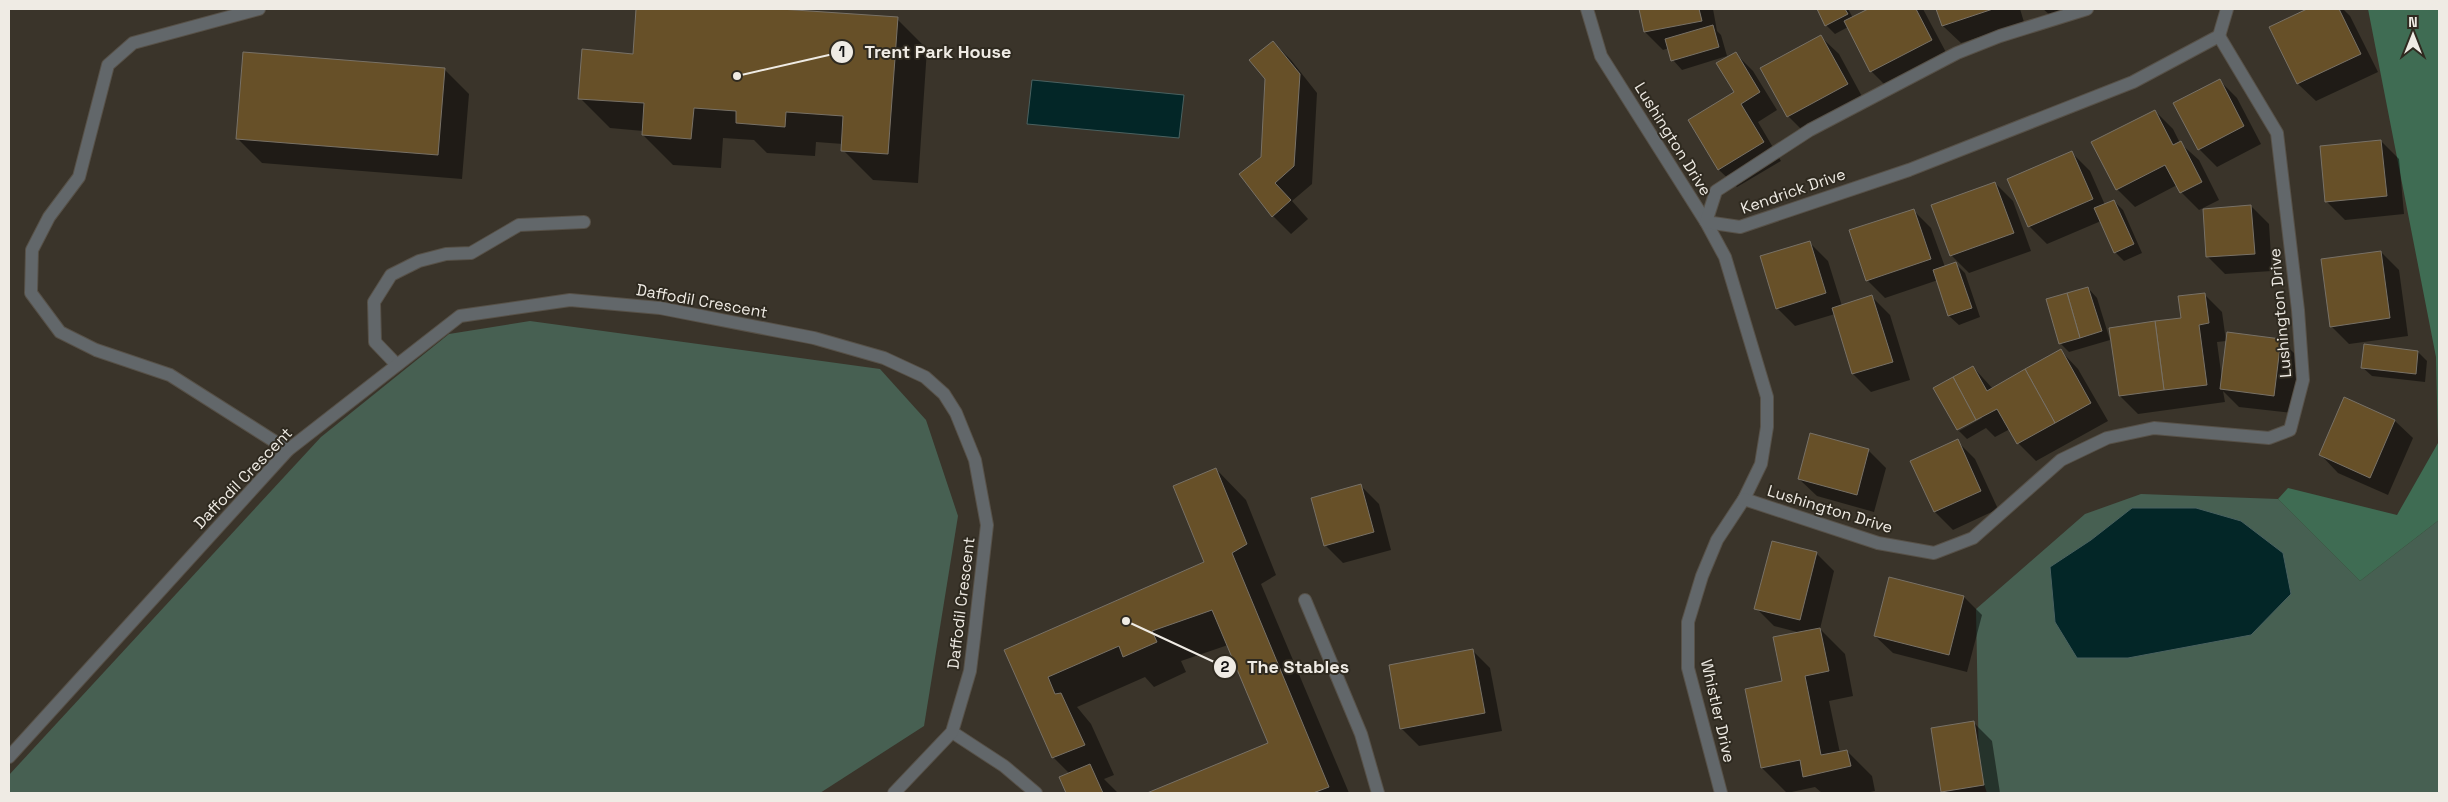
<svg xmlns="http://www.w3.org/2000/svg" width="2448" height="802" font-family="'Space Grotesk',sans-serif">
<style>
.green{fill:#476052}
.forest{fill:#3f6c53}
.water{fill:#032627;stroke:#4a6160}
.shadow{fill:#0007}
.building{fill:#675028;stroke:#787166}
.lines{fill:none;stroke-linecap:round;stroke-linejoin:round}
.lane-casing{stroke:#575148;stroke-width:14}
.street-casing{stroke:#575148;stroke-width:14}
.lane{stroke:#62676a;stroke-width:12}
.street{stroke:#62676a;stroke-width:12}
.labels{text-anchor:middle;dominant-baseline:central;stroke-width:4;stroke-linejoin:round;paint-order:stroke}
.street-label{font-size:16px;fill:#efebe4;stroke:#2f2a20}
.leader{fill:none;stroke:#efebe4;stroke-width:2}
.callout-dot{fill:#efebe4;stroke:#2f2a20;stroke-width:2}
.mark-label{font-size:15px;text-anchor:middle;font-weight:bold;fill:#111}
.callout-label{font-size:18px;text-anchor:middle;font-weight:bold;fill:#efebe4;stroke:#2f2a20;stroke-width:4;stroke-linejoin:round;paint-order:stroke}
</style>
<rect width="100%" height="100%" fill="#3a342a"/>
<g class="green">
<path d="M530 321 880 369 926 420 958 516 924 726 820 793H9V775L321 437 449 334Z"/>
<path d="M2141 494 2278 499 2360 581 2439 520V793H1987L1979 769 1976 609 2085 514Z"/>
</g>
<path class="forest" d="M2368 9H2439V520L2360 581 2278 499 2288 488 2397 515 2438 443 2436 357Z"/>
<g class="water">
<path d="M1032 80 1184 95 1179 138 1027 124Z"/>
<path d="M2132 508H2196L2241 521 2283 553 2291 594 2251 635 2128 658H2077L2055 622 2050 567 2091 540Z"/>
</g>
<g class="shadow">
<path d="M637 9H763L897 19 927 49 918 183 873 180 843 150V144L816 142 815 156 767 153 754 140 723 138 721 168 673 165 643 135V131L610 128 580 98 634 55Z"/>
<path d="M1641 9H1713L1717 31 1721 35 1727 56 1682 70 1673 60 1669 48 1663 50 1645 32Z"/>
<path d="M1818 9H1848L1853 18 1871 9H1923L1949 58 1889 89 1871 71 1848 27 1835 34 1826 25Z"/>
<path d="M1937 9H2020L2024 22 1961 43 1943 26Z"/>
<path d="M2043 9H2069L2050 15Z"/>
<path d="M2310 9H2343L2350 16 2378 72 2316 101 2298 84 2271 27Z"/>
<path d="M1821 37 1839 54 1865 102 1806 134 1788 116Z"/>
<path d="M1273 42 1291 60 1317 93 1312 184 1292 201 1308 219 1291 234 1273 216 1241 174 1262 157 1266 78Z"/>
<path d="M1735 53 1753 71 1777 110 1758 122 1781 161 1737 187 1719 170 1689 121 1736 93Z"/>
<path d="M444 69 469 94 462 179 262 163 237 138Z"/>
<path d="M2219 80 2237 98 2261 144 2217 167 2199 149Z"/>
<path d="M2155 111 2173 129 2180 143 2199 160 2219 200 2199 210 2181 192 2177 185 2135 207 2117 189Z"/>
<path d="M2381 141 2399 159 2404 214 2345 220 2327 202Z"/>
<path d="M2072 153 2090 171 2105 205 2114 201 2123 210 2142 253 2124 261 2115 252 2101 221 2047 244 2029 226Z"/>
<path d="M1995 183 2013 201 2031 251 1969 273 1951 255Z"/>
<path d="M2251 206 2269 224 2272 271 2225 274 2207 256Z"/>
<path d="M1913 210 1931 228 1945 267 1956 264 1965 273 1980 317 1959 325 1949 316 1938 280 1885 298 1867 280Z"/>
<path d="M1810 243 1828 261 1842 306 1872 297 1890 315 1910 380 1871 392 1853 374 1835 314 1795 326 1777 308Z"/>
<path d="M2381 252 2399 270 2408 336 2349 344 2331 326Z"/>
<path d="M2088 288 2097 298 2110 340 2069 352 2060 343Z"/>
<path d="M2204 294 2222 312 2226 341 2217 342 2222 380 2281 340 2299 358 2292 413 2239 407 2223 391 2225 402 2138 414 2120 396Z"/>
<path d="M2061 351 2078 369 2108 421 2036 461 2018 443 2010 429 1995 437 1986 428 1967 439 1959 431 1982 418 1981 415 1959 428V431L1935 389 1973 367 1993 389Z"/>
<path d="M2418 352 2427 361 2425 382 2372 376 2362 367Z"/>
<path d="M2345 399 2395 421 2413 438 2388 495 2338 473 2321 455Z"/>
<path d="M1957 441 1975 459 1998 509 1953 530 1935 512 1912 462Z"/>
<path d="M1868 450 1886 468 1874 512 1817 496 1799 479Z"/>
<path d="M1216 469 1246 500 1276 575 1261 584 1349 793H1151L1270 744 1228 645 1181 661 1186 672 1154 687 1145 677 1077 707 1091 724 1114 775 1104 779 1118 793H1067L1060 778 1070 774 1053 757 1006 650 1206 563Z"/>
<path d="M1361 486 1379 504 1391 550 1343 563 1325 545Z"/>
<path d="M1816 553 1834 571 1820 629 1845 654 1853 696 1829 701 1840 753 1847 751 1872 776 1875 791 1865 793H1822L1815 787 1787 793 1762 768 1746 690 1784 682 1801 633 1774 626 1756 608Z"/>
<path d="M1890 578 1964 597 1982 615 1967 672 1893 653 1875 636Z"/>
<path d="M1472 650 1490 668 1502 731 1419 746 1401 728Z"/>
<path d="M1974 723 1992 741 2000 793H1944L1942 791Z"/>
</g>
<g class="building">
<path d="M636 9H780L898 17 888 154 841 151 843 116 786 112 785 127 736 123V111L694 108 691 139 642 135 644 103 578 99 582 49 633 54Z"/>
<path d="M1639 9H1699L1702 21 1644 32Z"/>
<path d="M1817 9H1845L1848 14 1825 26Z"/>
<path d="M1868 9H1916L1932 40 1870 72 1844 21Z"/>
<path d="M1936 9H1993L1942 26Z"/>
<path d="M2307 9H2339L2361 54 2297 84 2269 27Z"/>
<path d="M1713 25 1719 47 1671 61 1665 39Z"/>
<path d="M1821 35 1848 84 1787 117 1760 68Z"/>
<path d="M1273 41 1300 74 1294 166 1275 183 1291 200 1272 217 1239 174 1261 157 1265 79 1249 60Z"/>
<path d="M243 52 445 68 438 155 236 139Z"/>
<path d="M1736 52 1760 92 1741 104 1764 142 1718 170 1688 120 1734 92 1716 63Z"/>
<path d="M2220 79 2244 126 2198 150 2173 103Z"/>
<path d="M2155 110 2173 145 2181 141 2202 182 2180 193 2165 165 2116 190 2091 142Z"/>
<path d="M2381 140 2387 196 2325 202 2320 146Z"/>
<path d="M2072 151 2093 199 2028 227 2007 179Z"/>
<path d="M1995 182 2014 233 1950 256 1931 205Z"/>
<path d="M2114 200 2134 244 2114 253 2094 208Z"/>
<path d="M2251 205 2255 254 2206 257 2203 209Z"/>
<path d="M1914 209 1931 259 1866 281 1849 230Z"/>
<path d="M1810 241 1826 293 1776 309 1760 256Z"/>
<path d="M2381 251 2390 318 2330 327 2321 259Z"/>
<path d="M1956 262 1972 308 1948 316 1933 270Z"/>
<path d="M2088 287 2102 331 2080 338 2067 293Z"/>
<path d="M2067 293 2080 338 2059 344 2046 299Z"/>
<path d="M2205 293 2209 323 2199 325 2207 385 2164 390 2155 321 2181 318 2178 296Z"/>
<path d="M1872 295 1893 362 1852 374 1832 308Z"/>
<path d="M2155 321 2164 390 2119 396 2109 328Z"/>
<path d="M2227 332 2281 339 2274 396 2220 389Z"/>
<path d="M2364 344 2418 351 2416 374 2361 368Z"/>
<path d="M2061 349 2091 403 2055 423 2025 369Z"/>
<path d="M1973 366 1987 391 2025 369 2055 423 2017 444 1997 409 1976 420 1953 377Z"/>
<path d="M1953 377 1976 420 1957 430 1933 388Z"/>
<path d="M2344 397 2395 420 2370 478 2319 455Z"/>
<path d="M1810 433 1869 449 1857 495 1798 479Z"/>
<path d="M1958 439 1981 491 1934 512 1910 461Z"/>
<path d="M1216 468 1247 544 1232 553 1329 787 1313 793H1147L1268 743 1212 610 1152 631 1157 642 1123 657 1119 646 1048 677 1055 694 1061 693 1085 745 1052 758 1004 650 1204 562 1173 486Z"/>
<path d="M1361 484 1374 532 1324 546 1311 498Z"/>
<path d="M1772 541 1817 552 1800 620 1754 609Z"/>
<path d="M1889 577 1964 596 1949 655 1874 636Z"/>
<path d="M1820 628 1829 671 1805 676 1821 755 1847 750 1851 766 1803 777 1800 760 1761 768 1745 689 1782 681 1773 637Z"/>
<path d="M1473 649 1485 713 1400 729 1389 665Z"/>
<path d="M1974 721 1984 785 1941 792 1931 728Z"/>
<path d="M1090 764 1103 793H1066L1059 777Z"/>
</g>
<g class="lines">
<g class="lane-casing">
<g id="lane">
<path d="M259 9 133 43 108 65 79 177 49 217 32 250 31 293 60 332 96 350 170 375 288 450"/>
<path d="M397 365 375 342 374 302 391 275 419 261 446 254 471 253 519 225 584 222"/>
</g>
</g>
<g class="street-casing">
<g id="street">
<path d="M1587 9 1601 56 1706 222 1725 257 1767 397V427L1761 464 1744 499 1717 540 1702 576 1688 622V668L1721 793"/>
<path d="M2087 9 2000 36 1957 53 1810 130 1716 191 1706 222 1740 227 1909 170 2133 82 2219 36 2227 9"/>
<path d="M1744 499 1878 543 1934 553 1973 538 2061 460 2107 438 2154 428 2269 438 2290 430 2303 380 2298 310 2277 133 2219 36"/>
<path d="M1305 600 1361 734 1378 793"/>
<path d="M952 732 1004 766 1036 793"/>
<path d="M9 757 288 450 460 316 570 300 660 308 814 338 884 358 925 377 944 394 956 413 975 460 987 525 975 630 970 671 952 732 894 793"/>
</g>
</g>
<use href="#lane" class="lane"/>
<use href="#street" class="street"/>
</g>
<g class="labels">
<g class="street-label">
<text transform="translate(1673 139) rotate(58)">Lushington Drive</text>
<text transform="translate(1793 191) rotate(-19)">Kendrick Drive</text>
<text transform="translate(702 301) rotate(10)">Daffodil Crescent</text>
<text transform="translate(2280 313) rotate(-95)">Lushington Drive</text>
<text transform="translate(243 478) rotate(-46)">Daffodil Crescent</text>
<text transform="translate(1830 509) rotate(17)">Lushington Drive</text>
<text transform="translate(961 603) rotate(-83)">Daffodil Crescent</text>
<text transform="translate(1718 711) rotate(77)">Whistler Drive</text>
</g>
</g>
<path class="leader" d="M737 76L842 52M1126 621L1225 667"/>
<g class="callout-dot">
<circle cx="737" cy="76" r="5"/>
<circle cx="1126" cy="621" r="5"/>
<circle cx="842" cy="52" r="12"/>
<circle cx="1225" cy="667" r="12"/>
</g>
<g class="mark-label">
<text x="842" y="57">1</text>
<text x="1225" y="672">2</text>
</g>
<g class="callout-label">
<text x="938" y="58">Trent Park House</text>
<text x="1298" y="673">The Stables</text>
</g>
<rect width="2448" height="802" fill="none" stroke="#efebe4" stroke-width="20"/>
<g transform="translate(2413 35)" stroke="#2f2a20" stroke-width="4" paint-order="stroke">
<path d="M0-4L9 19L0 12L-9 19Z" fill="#efebe4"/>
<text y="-8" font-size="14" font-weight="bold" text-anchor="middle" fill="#efebe4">N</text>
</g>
</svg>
